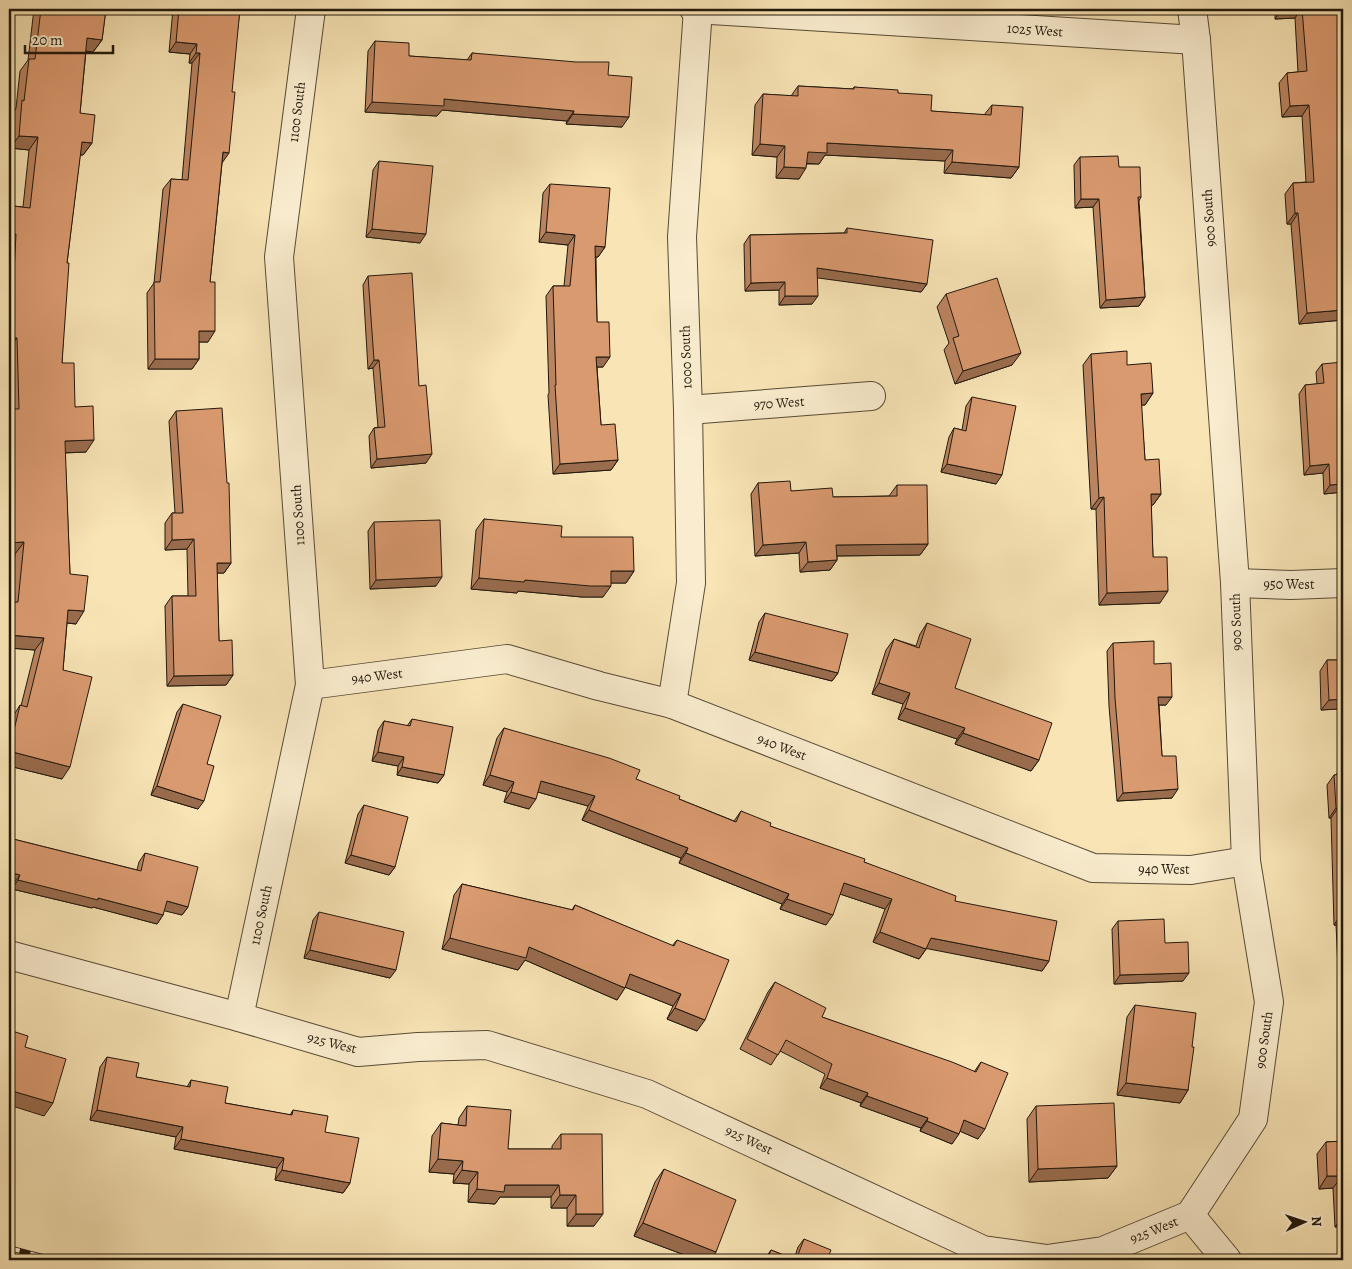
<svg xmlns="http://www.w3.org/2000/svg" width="1352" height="1269" font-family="Alegreya,serif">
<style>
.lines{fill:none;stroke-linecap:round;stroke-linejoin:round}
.minor-casing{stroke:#584b36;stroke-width:30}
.minor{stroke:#faedcf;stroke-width:28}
.rail-casing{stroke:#22180c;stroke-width:5.5}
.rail{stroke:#faedcf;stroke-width:4;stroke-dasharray:11;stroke-linecap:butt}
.wall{fill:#bb8460;stroke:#22180c}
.shaded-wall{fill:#996c4e;stroke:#22180c}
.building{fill:#da9a70;stroke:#22180c}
.labels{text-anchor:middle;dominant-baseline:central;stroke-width:5;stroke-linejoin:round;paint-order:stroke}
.street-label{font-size:14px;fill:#22180c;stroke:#faedcf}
</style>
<rect width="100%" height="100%" fill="#f8e4b5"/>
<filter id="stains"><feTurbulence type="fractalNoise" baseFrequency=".004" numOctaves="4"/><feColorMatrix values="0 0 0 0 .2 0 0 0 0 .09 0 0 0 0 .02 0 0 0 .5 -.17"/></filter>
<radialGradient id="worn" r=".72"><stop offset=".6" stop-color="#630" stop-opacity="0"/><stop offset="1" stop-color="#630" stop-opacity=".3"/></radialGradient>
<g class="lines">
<g class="minor-casing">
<g id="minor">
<path d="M694 9 1196 40"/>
<path d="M688 410 871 396"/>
<path d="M1235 583 1291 585 1343 583"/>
<path d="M310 685 507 659 599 686 672 704 1093 868 1191 870 1246 861"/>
<path d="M672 704 691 583 688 410 682 237 698 9"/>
<path d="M9 955 239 1017 358 1052 418 1047 487 1045 647 1094 983 1250 1047 1259 1103 1251 1190 1215"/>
<path d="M239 1017 310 685 279 257 311 9"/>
<path d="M1190 1215 1253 1119 1269 1002 1246 861 1235 583 1196 40 1192 9"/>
<path d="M1190 1215 1227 1260"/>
</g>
</g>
<use href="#minor" class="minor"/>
<g class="rail-casing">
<path id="rail" d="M9 1248 55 1260"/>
</g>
<use href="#rail" class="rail"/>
</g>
<g class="wall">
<path d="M34 9H106L102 40 93 52 86 51 80 113 92 143 83 155H80L67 263 62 363 75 407 86 452 65 453 70 574 76 624 67 623 63 670 62 779 9 766V729L12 718 20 705 21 706 35 650 9 648V602H10L15 554 9 555V409H10L9 372V212L13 206 23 207 29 150 10 148 14 112 16 108 20 71 28 60Z"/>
<path d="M173 9H240L222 163 210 282 208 342H199V359L192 369H148L147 293 154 283 163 189 171 179 182 180 192 63H189L190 54 169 52Z"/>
<path d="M1275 9H1343V320L1299 324 1291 224H1287L1285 194 1293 183 1306 182 1302 116 1282 117 1279 83 1287 73 1298 72 1295 18 1275 19Z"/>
<path d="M375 41 409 56 467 60 472 53 608 75 622 127 566 124 567 121 442 110 437 116 365 112 368 51Z"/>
<path d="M798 86 853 89 854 87 898 93 931 111 984 115 992 105 1019 167 1011 178 944 173 945 161 825 155 819 164H807L799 179 776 178 777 157 752 155 755 105 763 94 791 96Z"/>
<path d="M1080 157 1119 167 1141 197 1139 201 1145 297 1139 306 1100 308 1093 207 1075 208 1074 165Z"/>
<path d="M379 161 420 243 366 237 373 170Z"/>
<path d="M550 184 605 247 598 257H596L597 322 603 367H597L601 425 618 460 611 470 553 474 548 395 549 393 546 296 553 286H564L568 245 539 242 543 193Z"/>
<path d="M847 228 927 284 921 292 817 277 812 304 779 305V290L745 291 744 244 750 235 844 233Z"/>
<path d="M368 276 419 386 426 463 371 468 369 436 374 428 378 427 373 368 368 369 363 285Z"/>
<path d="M946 294 1012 365 955 384 944 350 949 343 937 307Z"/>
<path d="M1091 354 1127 365 1153 393 1145 405H1141L1145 460 1161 494 1153 505H1151L1153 557 1160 603 1099 605 1096 509H1091L1083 365Z"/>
<path d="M1322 364 1343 492 1324 494 1323 473 1304 475 1299 394 1305 385 1317 384 1316 372Z"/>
<path d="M972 397 996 484 941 472 949 437 954 428 962 430 966 406Z"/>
<path d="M176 411 231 563 224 573H217L219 641 233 675 226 685 167 686 165 606 172 596H188L187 549 165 550V523L172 513H175L169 421Z"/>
<path d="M758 483 791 491 833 497 889 496 897 485 928 544 920 555 837 556V560L830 570 800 572 799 553 755 556 751 494Z"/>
<path d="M484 519 561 537 634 571 626 583H611L603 597H582L518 591 517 593 471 589 476 530Z"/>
<path d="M374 522 436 586 370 589 368 531Z"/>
<path d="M765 613 838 673 832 681 749 660 759 622Z"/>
<path d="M927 623 955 688 1039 760 1031 771 955 744 957 739 898 719 903 704 872 694 886 650 894 639 916 646 920 634Z"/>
<path d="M1113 643 1166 705H1159L1162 756 1172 798 1117 801 1109 706 1107 651Z"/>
<path d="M1343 656V989H1339L1336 925H1334L1331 818H1329L1327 785 1334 775H1337V773L1340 769 1338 709 1321 710 1320 671 1327 660H1342Z"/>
<path d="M183 704 207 764 198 809 151 795 177 712Z"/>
<path d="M412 719 444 775 438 783 397 775 398 766 372 761 378 730 384 721 407 726Z"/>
<path d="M504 728 636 779 679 799 734 821 741 811 770 826 864 862 955 901 1049 961 1042 971 927 948 919 959 873 942 885 909 840 894 826 925 780 909 782 904 679 863 681 858 582 820 588 806 538 792 529 809 504 802 507 792 483 785 497 738Z"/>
<path d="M364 805 395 867 389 875 345 863 358 814Z"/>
<path d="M9 838 137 870 139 862 145 853 188 907 182 915 164 910 163 915 157 924 93 907 92 908 12 889 14 883 9 882Z"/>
<path d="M462 884 572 910 575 905 672 946 677 940 697 1031 667 1019 673 1006 625 987 617 1000 525 960 518 970 442 949 454 895Z"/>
<path d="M319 912 390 978 304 958 313 920Z"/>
<path d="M1118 921 1165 943 1183 981 1114 984 1112 929Z"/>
<path d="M775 982 822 1017 974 1072 981 1062 978 1139 960 1131 952 1144 920 1131 921 1128 860 1106 861 1103 820 1088 825 1074 780 1051 771 1065 740 1049 768 992Z"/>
<path d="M1135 1005 1192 1047 1188 1090 1180 1103 1117 1095 1127 1017Z"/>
<path d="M107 1057 136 1077 187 1087 191 1080 225 1103 290 1115 293 1110 325 1132 350 1183 343 1193 275 1180 277 1168 174 1149 176 1137 90 1120 100 1067Z"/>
<path d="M467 1106 508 1149H552V1146L561 1134 594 1226H567V1208H551V1197H500L495 1204 468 1202 469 1184 453 1183 454 1174 429 1172 432 1136 441 1123 458 1125 459 1118Z"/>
<path d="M1036 1106 1117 1166 1108 1178 1029 1182 1027 1119Z"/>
<path d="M1343 1141V1226L1335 1227 1333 1188 1319 1189 1317 1154 1326 1142Z"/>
<path d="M664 1169 716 1252 710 1260H698L634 1236 655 1182Z"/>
<path d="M804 1239 827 1260H764L771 1250 794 1259 798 1247Z"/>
</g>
<g class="shaded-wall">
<path d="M1282 9H1301L1295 18 1275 19Z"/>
<path d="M87 38 102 40 93 52 79 50Z"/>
<path d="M176 42 197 44 190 54 169 52Z"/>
<path d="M196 53H200L192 63H189Z"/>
<path d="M444 99 574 111 567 121 442 110 437 116 365 112 372 102Z"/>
<path d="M1309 105 1302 116 1282 117 1290 106Z"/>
<path d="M573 114 629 117 622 127 566 124Z"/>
<path d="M19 136 38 137 29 150 10 148Z"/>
<path d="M82 142 92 143 83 155 73 154Z"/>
<path d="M827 143 953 150 945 161 825 155 819 164 800 163 808 152Z"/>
<path d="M760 144 785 146 777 157 752 155Z"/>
<path d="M223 152 229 153 222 163Z"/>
<path d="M952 162 1019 167 1011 178 944 173Z"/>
<path d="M784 167 806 168 799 179 776 178Z"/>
<path d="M1081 199H1099L1093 207 1075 208Z"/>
<path d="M1295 213H1298L1291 224H1287Z"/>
<path d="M372 229 426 234 420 243 366 237Z"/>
<path d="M546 232 575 235 568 245 539 242Z"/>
<path d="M10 234H16L9 245V236Z"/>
<path d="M595 246 605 247 598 257 588 256Z"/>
<path d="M817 268 927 284 921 292 811 277Z"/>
<path d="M785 282 779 290 745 291 751 283Z"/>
<path d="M785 296H818L812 304 779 305Z"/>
<path d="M1145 297 1139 306 1100 308 1106 300Z"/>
<path d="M1343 310V320L1299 324 1307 313Z"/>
<path d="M199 331H215L208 342H192Z"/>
<path d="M9 337 17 338 9 349Z"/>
<path d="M1021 353 1012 365 955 384 963 371Z"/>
<path d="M596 357H610L603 367H589Z"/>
<path d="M155 359H199L192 369H148Z"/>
<path d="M374 360H379L373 368 368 369Z"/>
<path d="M1153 393 1145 405H1133L1141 394Z"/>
<path d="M94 440 86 452 57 453 65 441Z"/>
<path d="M432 454 426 463 371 468 377 459Z"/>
<path d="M618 460 611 470 553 474 560 464Z"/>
<path d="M947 464 1002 475 996 484 941 472Z"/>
<path d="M1329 464 1323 473 1304 475 1310 466Z"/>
<path d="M1343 484V492L1324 494 1330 485Z"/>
<path d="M1151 494H1161L1153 505 1142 506Z"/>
<path d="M1104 497 1096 509H1091L1099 498Z"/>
<path d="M194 539 187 549 165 550 172 540Z"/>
<path d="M24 542 15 554 9 555V543Z"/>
<path d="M806 542 799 553 755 556 763 545Z"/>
<path d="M928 544 920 555 829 556 836 545Z"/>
<path d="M837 560 830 570 800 572 808 562Z"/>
<path d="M217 563H231L224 573H210Z"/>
<path d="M611 571H634L626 583H603Z"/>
<path d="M442 577 436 586 370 589 376 580Z"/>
<path d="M479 578 525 580 611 586 603 597H582L518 591 517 593 471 589Z"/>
<path d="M1168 591 1160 603 1099 605 1107 593Z"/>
<path d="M68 610 84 611 76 624 60 622Z"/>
<path d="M9 635 44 638 35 650 9 648Z"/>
<path d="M755 652 838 673 832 681 749 660Z"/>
<path d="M233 675 226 685 167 686 174 676Z"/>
<path d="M879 683 910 693 903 704 872 694Z"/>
<path d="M1158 697H1172L1166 705H1153Z"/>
<path d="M1343 699V701L1338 709 1321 710 1329 700Z"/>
<path d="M905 708 965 728 957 739 898 719Z"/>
<path d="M963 733 1039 760 1031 771 955 744Z"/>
<path d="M9 751 70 767 62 779 9 766Z"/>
<path d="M378 752 404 757 398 766 372 761Z"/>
<path d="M402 767 444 775 438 783 397 775Z"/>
<path d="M490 775 514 782 507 792 483 785Z"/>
<path d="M541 781 595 796 588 806 534 791Z"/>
<path d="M157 786 204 801 198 809 151 795Z"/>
<path d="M1178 789 1172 798 1117 801 1123 793Z"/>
<path d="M511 792 536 799 529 809 504 802Z"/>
<path d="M1336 808H1338L1331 818H1329Z"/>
<path d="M589 810 688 848 681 858 582 820Z"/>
<path d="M686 853 789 894 782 904 679 863Z"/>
<path d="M351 855 395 867 389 875 345 863Z"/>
<path d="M9 872 20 875 14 883 9 882Z"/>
<path d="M18 880 98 898 163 915 157 924 93 907 92 908 12 889Z"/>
<path d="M844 883 892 899 885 909 837 893Z"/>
<path d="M787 899 833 915 826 925 780 909Z"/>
<path d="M167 901 188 907 182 915 161 910Z"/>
<path d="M1341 914 1343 915 1336 925H1334Z"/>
<path d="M880 932 926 949 919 959 873 942Z"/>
<path d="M450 938 529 947 625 988 617 1000 525 960 518 970 442 949Z"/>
<path d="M931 938 1049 961 1042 971 924 948Z"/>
<path d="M310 950 396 970 390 978 304 958Z"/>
<path d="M1189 973 1183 981 1114 984 1120 975Z"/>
<path d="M630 974 681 994 673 1006 622 986Z"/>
<path d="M1343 982V989H1339Z"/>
<path d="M675 1008 705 1020 697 1031 667 1019Z"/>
<path d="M827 1078 868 1093 861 1103 820 1088Z"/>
<path d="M1126 1083 1188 1090 1180 1103 1117 1095Z"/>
<path d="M9 1090 53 1103 44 1116 9 1105Z"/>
<path d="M867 1096 928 1118 921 1128 860 1106Z"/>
<path d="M97 1110 183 1127 176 1137 90 1120Z"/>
<path d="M964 1120 985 1129 978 1139 957 1130Z"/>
<path d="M927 1121 959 1134 952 1144 920 1131Z"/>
<path d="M181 1139 284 1158 277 1168 174 1149Z"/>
<path d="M438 1159 463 1161 454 1174 429 1172Z"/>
<path d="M1117 1166 1108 1178 1029 1182 1038 1169Z"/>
<path d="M282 1170 350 1183 343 1193 275 1180Z"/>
<path d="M462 1170 478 1172 469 1184 453 1183Z"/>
<path d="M1327 1176H1342L1333 1188 1319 1189Z"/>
<path d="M505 1185H559L551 1197H500L495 1204 468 1202 477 1189Z"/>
<path d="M560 1195H576L567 1208H551Z"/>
<path d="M576 1214H603L594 1226H567Z"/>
<path d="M1343 1215V1226L1335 1227Z"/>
<path d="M643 1223 716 1252 710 1260H698L634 1236Z"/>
</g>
<g class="building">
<path d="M41 9H106L102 40 87 38 80 113 95 115 92 143 82 142 67 263H69L62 363H74L75 407 93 406 94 440 65 441 70 574 88 576 84 611 68 610 63 670 92 677 70 767 9 751 20 705 27 707 44 638 9 635V602H18L24 542 9 543V511H10L9 473V409H19L17 338 9 337V305L10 292 13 293 16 234H10L13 206 30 208 38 137 19 136 22 100 24 101 29 59H35Z"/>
<path d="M179 9H240L232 92H235L229 153 223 152 210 282H215V331H199V359H155L154 282H160L171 179 188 180 200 53H196L197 44 176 42Z"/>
<path d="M1302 9H1343V310L1307 313 1298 213H1295L1293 183 1314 182 1309 105 1290 106 1287 73 1307 71Z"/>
<path d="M375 41 409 43V56L471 60 472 53 576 62H609L608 75 632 77 629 117 573 114 574 111 444 99V106L372 102Z"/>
<path d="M798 86 854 89V87L898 90V93L932 95 931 111 991 115 992 105 1023 107 1019 167 952 162 953 150 827 143V153L808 152 806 168 784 167 785 146 760 144 763 94 798 96Z"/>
<path d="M1118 156 1119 167H1140L1141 197H1138L1145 297 1106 300 1099 199H1081L1080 157Z"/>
<path d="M379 161 433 166 426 234 372 229Z"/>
<path d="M550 184 610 188 605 247 595 246 597 322H609L610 357H596L601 425 615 424 618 460 560 464 555 385H556L553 286H570L575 235 546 232Z"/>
<path d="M847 228 933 240 927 284 817 268 818 296H785V282L751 283 750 235 847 233Z"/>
<path d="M412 273 419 386 426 385 432 454 377 459 374 428 385 427 379 360H374L368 276Z"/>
<path d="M997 278 1021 353 963 371 953 338 959 336 946 294Z"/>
<path d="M1127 351V365L1151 363 1153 393 1141 394 1145 460 1159 459 1161 494H1151L1153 557H1167L1168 591 1107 593 1104 497 1099 498 1091 354Z"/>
<path d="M1343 362V484L1330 485 1329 464 1310 466 1305 385 1324 383 1322 364Z"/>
<path d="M972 397 1016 406 1002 475 947 464 954 428 966 431Z"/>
<path d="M222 408 227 483H229L231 563H217L219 641 232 640 233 675 174 676 172 596H196L194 539 172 540V513H183L176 411Z"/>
<path d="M790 481 791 491 832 488 833 497 897 496V485H927L928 544 836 545 837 560 808 562 806 542 763 545 758 483Z"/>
<path d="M484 519 562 526 561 537H633L634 571H611V586H590L525 580 524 582 479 578Z"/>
<path d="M440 520 442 577 376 580 374 522Z"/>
<path d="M765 613 848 634 838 673 755 652Z"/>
<path d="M927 623 971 639 955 688 1052 723 1039 760 963 733 965 728 905 708 910 693 879 683 894 639 919 648Z"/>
<path d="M1154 641V664L1171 663 1172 697H1158L1162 756H1176L1178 789 1123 793 1115 698 1113 643Z"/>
<path d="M1327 660H1343V699L1329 700Z"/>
<path d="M183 704 221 716 207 764 214 766 204 801 157 786Z"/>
<path d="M412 719 453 727 444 775 402 767 404 757 378 752 384 721 410 726Z"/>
<path d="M504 728 609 758 640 770 636 779 680 796 679 799 736 822 741 811 771 823 770 826 865 859 864 862 956 896 955 901 1057 921 1049 961 931 938 926 949 880 932 892 899 844 883 833 915 787 899 789 894 686 853 688 848 589 810 595 796 541 781 536 799 511 792 514 782 490 775Z"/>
<path d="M1343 774V914H1341L1338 808H1336L1334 775Z"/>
<path d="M364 805 408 817 395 867 351 855Z"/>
<path d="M9 838 141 871 145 853 198 867 188 907 167 901 163 915 98 898V900L18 880 20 875 9 872Z"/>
<path d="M462 884 573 910 575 905 674 946 677 940 729 960 705 1020 675 1008 681 994 630 974 625 988 529 947 526 958 450 938Z"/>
<path d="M319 912 404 932 396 970 310 950Z"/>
<path d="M1164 919 1165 943 1188 942 1189 973 1120 975 1118 921Z"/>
<path d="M775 982 826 1008 822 1017 952 1062 976 1072 981 1062 1008 1073 985 1129 964 1120 959 1134 927 1121 928 1118 867 1096 868 1093 827 1078 832 1064 786 1040 778 1055 747 1039Z"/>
<path d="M1135 1005 1196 1013 1192 1047H1194L1188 1090 1126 1083Z"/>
<path d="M9 1030 28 1036 25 1047 66 1059 53 1103 9 1090Z"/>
<path d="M107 1057 139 1063 136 1077 190 1087 191 1080 228 1087 225 1103 292 1115 293 1110 328 1116 325 1132 359 1138 350 1183 282 1170 284 1158 181 1139 183 1127 97 1110Z"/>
<path d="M1114 1103 1117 1166 1038 1169 1036 1106Z"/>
<path d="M467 1106 511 1110 508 1149H561V1134H602L603 1214H576V1195H560L559 1185H505L504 1192 477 1189 478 1172 462 1170 463 1161 438 1159 441 1123 466 1126Z"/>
<path d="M1343 1141V1206L1342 1176H1327L1326 1142Z"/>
<path d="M664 1169 736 1200 716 1252 643 1223Z"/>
<path d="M804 1239 831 1250 827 1260H767L771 1250 796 1260Z"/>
</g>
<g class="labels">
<g class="street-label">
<text transform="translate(1035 30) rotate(4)">1025 West</text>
<text transform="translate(297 112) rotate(-83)">1100 South</text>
<text transform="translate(1209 218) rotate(-94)">900 South</text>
<text transform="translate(686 357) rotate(-92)">1000 South</text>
<text transform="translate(779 403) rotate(-4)">970 West</text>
<text transform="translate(298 515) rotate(-94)">1100 South</text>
<text x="1289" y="584">950 West</text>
<text transform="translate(1236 622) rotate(-92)">900 South</text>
<text transform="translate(377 676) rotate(-7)">940 West</text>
<text transform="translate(782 747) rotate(21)">940 West</text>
<text x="1164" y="869">940 West</text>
<text transform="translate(261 915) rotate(-78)">1100 South</text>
<text transform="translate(1264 1040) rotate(-82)">900 South</text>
<text transform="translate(332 1043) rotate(14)">925 West</text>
<text transform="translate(749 1140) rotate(25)">925 West</text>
<text transform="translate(1154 1230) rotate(-22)">925 West</text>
</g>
</g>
<rect width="1352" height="1269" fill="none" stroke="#f8e4b5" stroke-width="30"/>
<rect x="10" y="10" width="1332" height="1249" fill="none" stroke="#22180c" stroke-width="2.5"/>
<rect x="15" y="15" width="1322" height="1239" fill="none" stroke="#22180c"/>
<g transform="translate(1304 1222) rotate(87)" stroke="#faedcf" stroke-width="4" paint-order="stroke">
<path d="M0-4L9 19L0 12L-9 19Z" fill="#22180c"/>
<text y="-8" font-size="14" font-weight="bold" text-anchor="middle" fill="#22180c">N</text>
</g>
<path d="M25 45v8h88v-8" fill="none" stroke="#22180c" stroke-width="2.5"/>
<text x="32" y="45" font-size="15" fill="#22180c" stroke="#faedcf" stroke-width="4" paint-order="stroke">20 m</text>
<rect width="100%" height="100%" filter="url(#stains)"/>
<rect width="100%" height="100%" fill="url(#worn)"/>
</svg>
